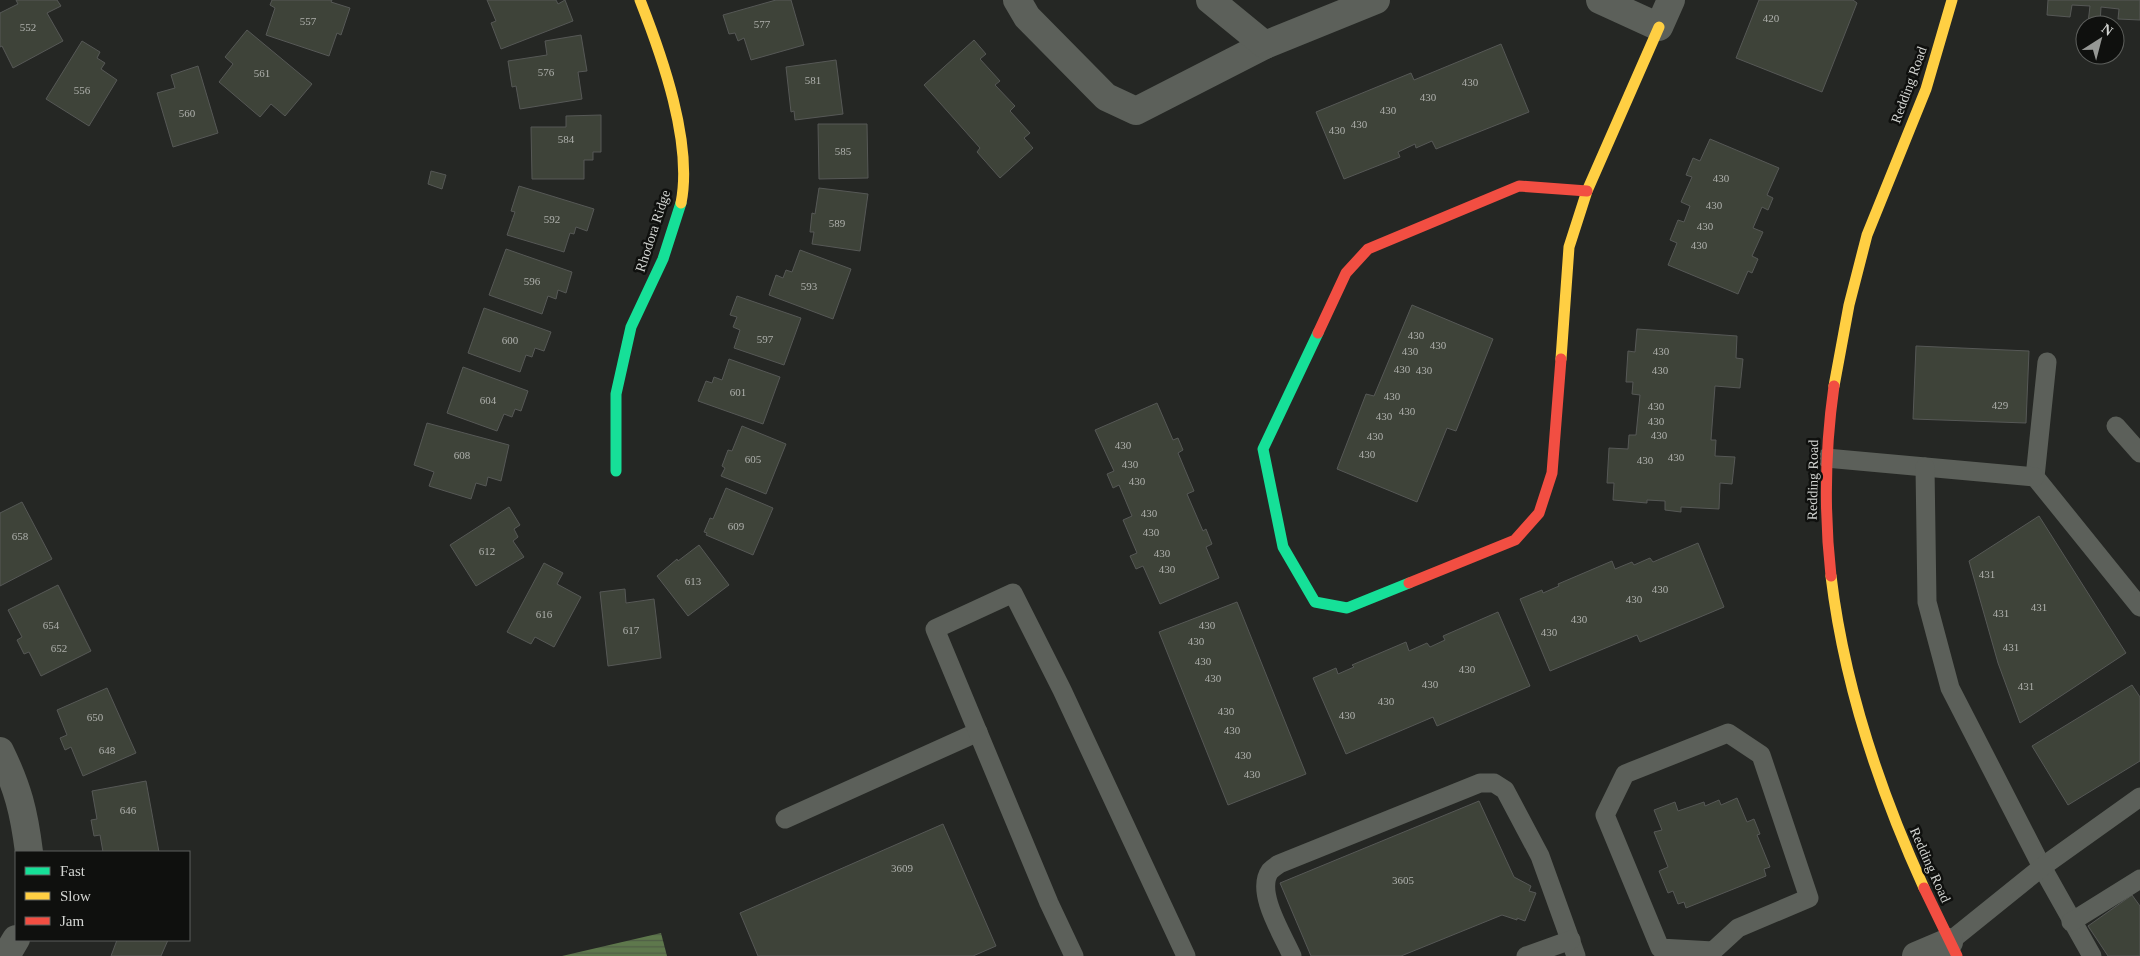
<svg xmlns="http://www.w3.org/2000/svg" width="2140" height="956" font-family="'Times New Roman',serif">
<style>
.water{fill:url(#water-rules)}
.building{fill:#3e4339;stroke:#565856}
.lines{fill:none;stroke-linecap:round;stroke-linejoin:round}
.lane{stroke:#5c605a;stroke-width:19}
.street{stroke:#5c605a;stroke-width:28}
.fast{stroke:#16e098;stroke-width:11}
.slow{stroke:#ffcf43;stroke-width:11}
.jam{stroke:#f24e42;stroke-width:11}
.labels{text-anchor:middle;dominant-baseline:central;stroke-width:5;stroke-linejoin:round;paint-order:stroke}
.number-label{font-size:11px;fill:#aeb0ac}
.street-label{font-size:14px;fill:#d3d5d2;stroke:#0f100e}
</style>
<defs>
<pattern id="water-rules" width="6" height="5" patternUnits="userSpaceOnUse" patternTransform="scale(1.25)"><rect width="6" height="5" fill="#5e784c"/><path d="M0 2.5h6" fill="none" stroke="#505f46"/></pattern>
</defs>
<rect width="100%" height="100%" fill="#252724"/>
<path class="water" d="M661 933 667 956H562Z"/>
<g class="building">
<path d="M16 0H57L61 6 47 13 63 41 13 68 2 46 0 47V13L18 4Z"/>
<path d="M272 0H332L331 2 350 8 341 35 337 33 329 56 266 35 275 8 270 5Z"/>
<path d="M487 0H556L558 4 565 0 573 21 501 49 491 23 496 21Z"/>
<path d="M776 0H791L804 45 751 60 744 38 738 41 735 33 729 34 723 15Z"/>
<path d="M1759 0H1853L1857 3 1822 92 1736 58Z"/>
<path d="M2048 0H2140V20L2118 19 2119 9 2101 7 2100 24 2088 23 2090 6 2072 5 2070 17 2047 15Z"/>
<path d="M247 30 312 84 285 116 271 104 260 117 219 82 233 64 225 57Z"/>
<path d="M581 35 587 71 578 72 582 99 520 109 516 86 512 87 508 61 547 55 545 41Z"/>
<path d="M974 40 986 54 980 59 1000 81 995 85 1015 106 1010 111 1030 133 1024 138 1033 148 1000 178 977 152 980 148 924 85Z"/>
<path d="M82 41 100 52 97 58 105 63 101 69 117 80 89 126 46 99Z"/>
<path d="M1501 44 1529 112 1436 149 1432 141 1416 148 1415 144 1398 152 1400 157 1344 179 1316 112 1411 73 1414 80Z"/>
<path d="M836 60 843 114 795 120 794 111 791 112 786 67Z"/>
<path d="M198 66 218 133 173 147 157 93 175 88 171 75Z"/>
<path d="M601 115V152H593V160H584V179H532L531 127H566V116Z"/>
<path d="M818 124H867L868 178 819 179Z"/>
<path d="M1710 139 1779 168 1767 195 1773 198 1768 210 1762 207 1753 228 1763 232 1752 256 1758 259 1752 273 1748 271 1738 294 1668 265 1677 243 1670 240 1678 220 1684 222 1690 206 1681 202 1692 177 1686 175 1693 158 1700 161Z"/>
<path d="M431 171 446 175 442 189 428 184Z"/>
<path d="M519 186 594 209 587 231 576 227 574 234 570 233 564 252 507 235 515 212 511 211Z"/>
<path d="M819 188 868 194 860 251 812 244 814 232H810L812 213 815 214Z"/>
<path d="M506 249 572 272 566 293 558 290 556 299 548 296 542 314 489 295Z"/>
<path d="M800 250 851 269 833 319 769 295 776 275 783 278 786 270 792 272Z"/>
<path d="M737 296 801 318 784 365 734 348 740 330 733 327 737 317 730 315Z"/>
<path d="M1412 305 1493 339 1456 431 1447 428 1417 502 1337 469 1366 394 1374 396Z"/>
<path d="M484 308 551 332 544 351 535 348 532 357 526 355 520 372 468 353Z"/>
<path d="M1637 329 1737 336 1736 358 1743 359 1740 388 1715 386 1711 440H1716L1715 456 1735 457 1732 484 1720 483 1719 509 1681 507V512L1665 510V501L1647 500V503L1613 500 1614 483H1607L1609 448 1628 449 1629 435H1636L1640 395 1632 394 1633 382H1626L1628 351 1635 352Z"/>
<path d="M1916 346 2029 351 2026 423 1913 419Z"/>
<path d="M729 359 780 377 763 424 698 401 706 381 712 383 714 377 722 380Z"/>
<path d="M463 367 528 391 521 411 515 409 512 417 504 414 497 431 447 413Z"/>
<path d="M1157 403 1173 440 1178 438 1183 450 1178 453 1194 491 1187 494 1203 531 1206 529 1212 544 1206 547 1219 578 1160 604 1143 566 1136 569 1130 556 1137 553 1123 520 1132 516 1119 485 1113 488 1107 474 1114 471 1095 430Z"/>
<path d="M427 423 509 445 501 481 488 477 486 486 476 483 471 499 429 486 434 472 414 465Z"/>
<path d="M742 426 786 444 766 494 721 476 725 468 722 466 728 450 732 451Z"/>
<path d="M726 488 773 508 753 555 706 535 707 533 704 532 710 518 713 519Z"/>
<path d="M22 502 52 559 0 586V513Z"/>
<path d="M509 507 520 525 514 529 518 537 513 541 524 557 476 586 450 545Z"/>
<path d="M2039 516 2126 653 2020 723 1998 663 1969 561Z"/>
<path d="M1698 543 1724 607 1640 642 1637 635 1550 671 1520 599 1542 590 1543 593 1559 586 1558 584 1612 561 1615 569 1632 562 1634 565 1650 558 1653 562Z"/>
<path d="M699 545 729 585 688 616 657 576 677 559 678 561Z"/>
<path d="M544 563 563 573 557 584 581 597 554 647 535 637 531 644 507 632Z"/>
<path d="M58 585 91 651 41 676 29 652 24 654 17 640 22 637 8 610Z"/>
<path d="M625 589 626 603 654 599 661 658 608 666 600 592Z"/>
<path d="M1237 602 1306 774 1228 805 1159 632Z"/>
<path d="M1498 612 1530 686 1437 726 1433 717 1346 754 1313 678 1336 668 1338 674 1354 667 1352 665 1406 642 1409 651 1427 643 1430 647 1445 640 1443 636Z"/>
<path d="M2132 685 2140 697V761L2068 805 2032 746Z"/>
<path d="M107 688 136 753 83 776 71 747 65 750 60 738 67 735 57 710Z"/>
<path d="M146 781 159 852H103L100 835 94 836 91 820 97 819 92 791Z"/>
<path d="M1737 798 1747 822 1754 819 1760 834 1757 835 1770 867 1764 869 1766 876 1686 908 1684 902 1678 904 1673 891 1668 893 1659 871 1668 867 1654 832 1662 830 1654 810 1675 802 1678 811 1704 802 1705 806 1719 800 1721 805Z"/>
<path d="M1479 801 1514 877 1531 886 1529 891 1536 893 1525 921 1517 918V920L1502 915 1401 956H1311L1280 883Z"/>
<path d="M943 824 996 946 973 956H758L740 913Z"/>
<path d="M2132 895 2140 906V956H2108L2088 926Z"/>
<path d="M117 940H168L161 956H111Z"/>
</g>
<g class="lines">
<g class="lane">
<path d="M2047 362 2035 477 2140 607"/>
<path d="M2116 426 2140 453"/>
<path d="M1826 458 2035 477"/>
<path d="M1925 467 1927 602 1950 688 2042 867 2092 956"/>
<path d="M1728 733 1761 755 1809 898 1738 928 1713 951 1660 948 1605 815 1625 774Z"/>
<path d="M785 819 978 732"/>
<path d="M2071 922 2140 879"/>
<path d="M1949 942 2042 867 2140 797"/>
<path d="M1074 956 1049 903 935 629 1013 593 1062 690 1186 956"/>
<path d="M1292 956C1283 935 1255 892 1270 871 1272 869 1276 866 1279 864L1480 783H1494L1505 790 1540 856 1576 956"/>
<path d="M1526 956 1571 940"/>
</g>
<g class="street">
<path d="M1017 0 1027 17 1106 97 1136 111 1265 45"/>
<path d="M1210 0 1265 45 1376 0"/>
<path d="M1600 0 1659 27 1671 0"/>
<path d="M0 751C18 788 24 812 29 852"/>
<path d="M6 956 16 939"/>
<path d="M1916 956 1949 942"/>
</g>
<g class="fast">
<path d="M1318 333 1263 449 1283 547 1315 602 1347 608 1409 583"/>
<path d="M616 471V394L631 327 663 259 681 203"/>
</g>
<g class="slow">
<path d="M640 0C662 56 693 143 681 203"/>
<path d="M1561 359 1569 247 1587 191 1659 27"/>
<path d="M1834 386 1849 305 1867 235 1926 89 1952 0"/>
<path d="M1831 576C1844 685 1879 789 1924 888"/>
</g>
<g class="jam">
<path d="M1318 333 1346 273 1368 249 1519 186 1587 191"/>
<path d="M1831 576C1824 513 1825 449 1834 386"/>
<path d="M1409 583 1515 540 1539 513 1552 473 1561 359"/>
<path d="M1924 888 1957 956"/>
</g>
</g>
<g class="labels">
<g class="number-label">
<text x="1771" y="18">420</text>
<text x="308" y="21">557</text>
<text x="762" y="24">577</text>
<text x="28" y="27">552</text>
<text x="546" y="72">576</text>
<text x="262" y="73">561</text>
<text x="813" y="80">581</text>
<text x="1470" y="82">430</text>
<text x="82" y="90">556</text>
<text x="1428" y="97">430</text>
<text x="1388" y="110">430</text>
<text x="187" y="113">560</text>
<text x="1359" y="124">430</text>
<text x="1337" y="130">430</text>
<text x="566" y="139">584</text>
<text x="843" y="151">585</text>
<text x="1721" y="178">430</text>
<text x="1714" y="205">430</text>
<text x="552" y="219">592</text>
<text x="837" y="223">589</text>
<text x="1705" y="226">430</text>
<text x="1699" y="245">430</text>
<text x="532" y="281">596</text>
<text x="809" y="286">593</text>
<text x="1416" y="335">430</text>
<text x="765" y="339">597</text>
<text x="510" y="340">600</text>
<text x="1438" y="345">430</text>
<text x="1410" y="351">430</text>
<text x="1661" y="351">430</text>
<text x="1402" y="369">430</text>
<text x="1424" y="370">430</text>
<text x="1660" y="370">430</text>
<text x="738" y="392">601</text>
<text x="1392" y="396">430</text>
<text x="488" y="400">604</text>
<text x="2000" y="405">429</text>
<text x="1656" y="406">430</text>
<text x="1407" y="411">430</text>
<text x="1384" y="416">430</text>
<text x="1656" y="421">430</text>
<text x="1659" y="435">430</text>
<text x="1375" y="436">430</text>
<text x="1123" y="445">430</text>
<text x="1367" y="454">430</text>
<text x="462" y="455">608</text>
<text x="1676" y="457">430</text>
<text x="753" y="459">605</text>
<text x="1645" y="460">430</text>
<text x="1130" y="464">430</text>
<text x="1137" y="481">430</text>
<text x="1149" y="513">430</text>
<text x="736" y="526">609</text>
<text x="1151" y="532">430</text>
<text x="20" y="536">658</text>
<text x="487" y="551">612</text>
<text x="1162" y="553">430</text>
<text x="1167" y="569">430</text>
<text x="1987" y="574">431</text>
<text x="693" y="581">613</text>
<text x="1660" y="589">430</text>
<text x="1634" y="599">430</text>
<text x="2039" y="607">431</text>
<text x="2001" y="613">431</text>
<text x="544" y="614">616</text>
<text x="1579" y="619">430</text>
<text x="51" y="625">654</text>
<text x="1207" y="625">430</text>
<text x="631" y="630">617</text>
<text x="1549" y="632">430</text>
<text x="1196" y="641">430</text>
<text x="2011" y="647">431</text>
<text x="59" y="648">652</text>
<text x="1203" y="661">430</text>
<text x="1467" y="669">430</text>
<text x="1213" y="678">430</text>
<text x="1430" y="684">430</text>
<text x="2026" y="686">431</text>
<text x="1386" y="701">430</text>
<text x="1226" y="711">430</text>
<text x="1347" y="715">430</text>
<text x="95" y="717">650</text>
<text x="1232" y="730">430</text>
<text x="107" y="750">648</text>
<text x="1243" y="755">430</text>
<text x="1252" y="774">430</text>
<text x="128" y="810">646</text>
<text x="902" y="868">3609</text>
<text x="1403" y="880">3605</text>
</g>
<g class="street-label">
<text transform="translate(1909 85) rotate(-70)">Redding Road</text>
<text transform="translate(653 231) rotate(-72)">Rhodora Ridge</text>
<text transform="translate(1813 480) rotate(-89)">Redding Road</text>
<text transform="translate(1930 865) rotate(66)">Redding Road</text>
</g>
</g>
<rect x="15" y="851" width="175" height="90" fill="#0f100e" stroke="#5d5f5c"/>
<rect x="25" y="867" width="25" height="8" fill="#16e098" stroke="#5d5f5c"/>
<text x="60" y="876" font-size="15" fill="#d3d5d2">Fast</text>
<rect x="25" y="892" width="25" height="8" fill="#ffcf43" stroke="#5d5f5c"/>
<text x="60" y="901" font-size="15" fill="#d3d5d2">Slow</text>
<rect x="25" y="917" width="25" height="8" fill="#f24e42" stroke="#5d5f5c"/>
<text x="60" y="926" font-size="15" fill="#d3d5d2">Jam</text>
<g transform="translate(2100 40) rotate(36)"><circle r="24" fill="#0f100e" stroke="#5d5f5c"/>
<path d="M0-4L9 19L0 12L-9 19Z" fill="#969895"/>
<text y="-8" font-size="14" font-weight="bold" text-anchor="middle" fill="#d3d5d2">N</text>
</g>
</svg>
